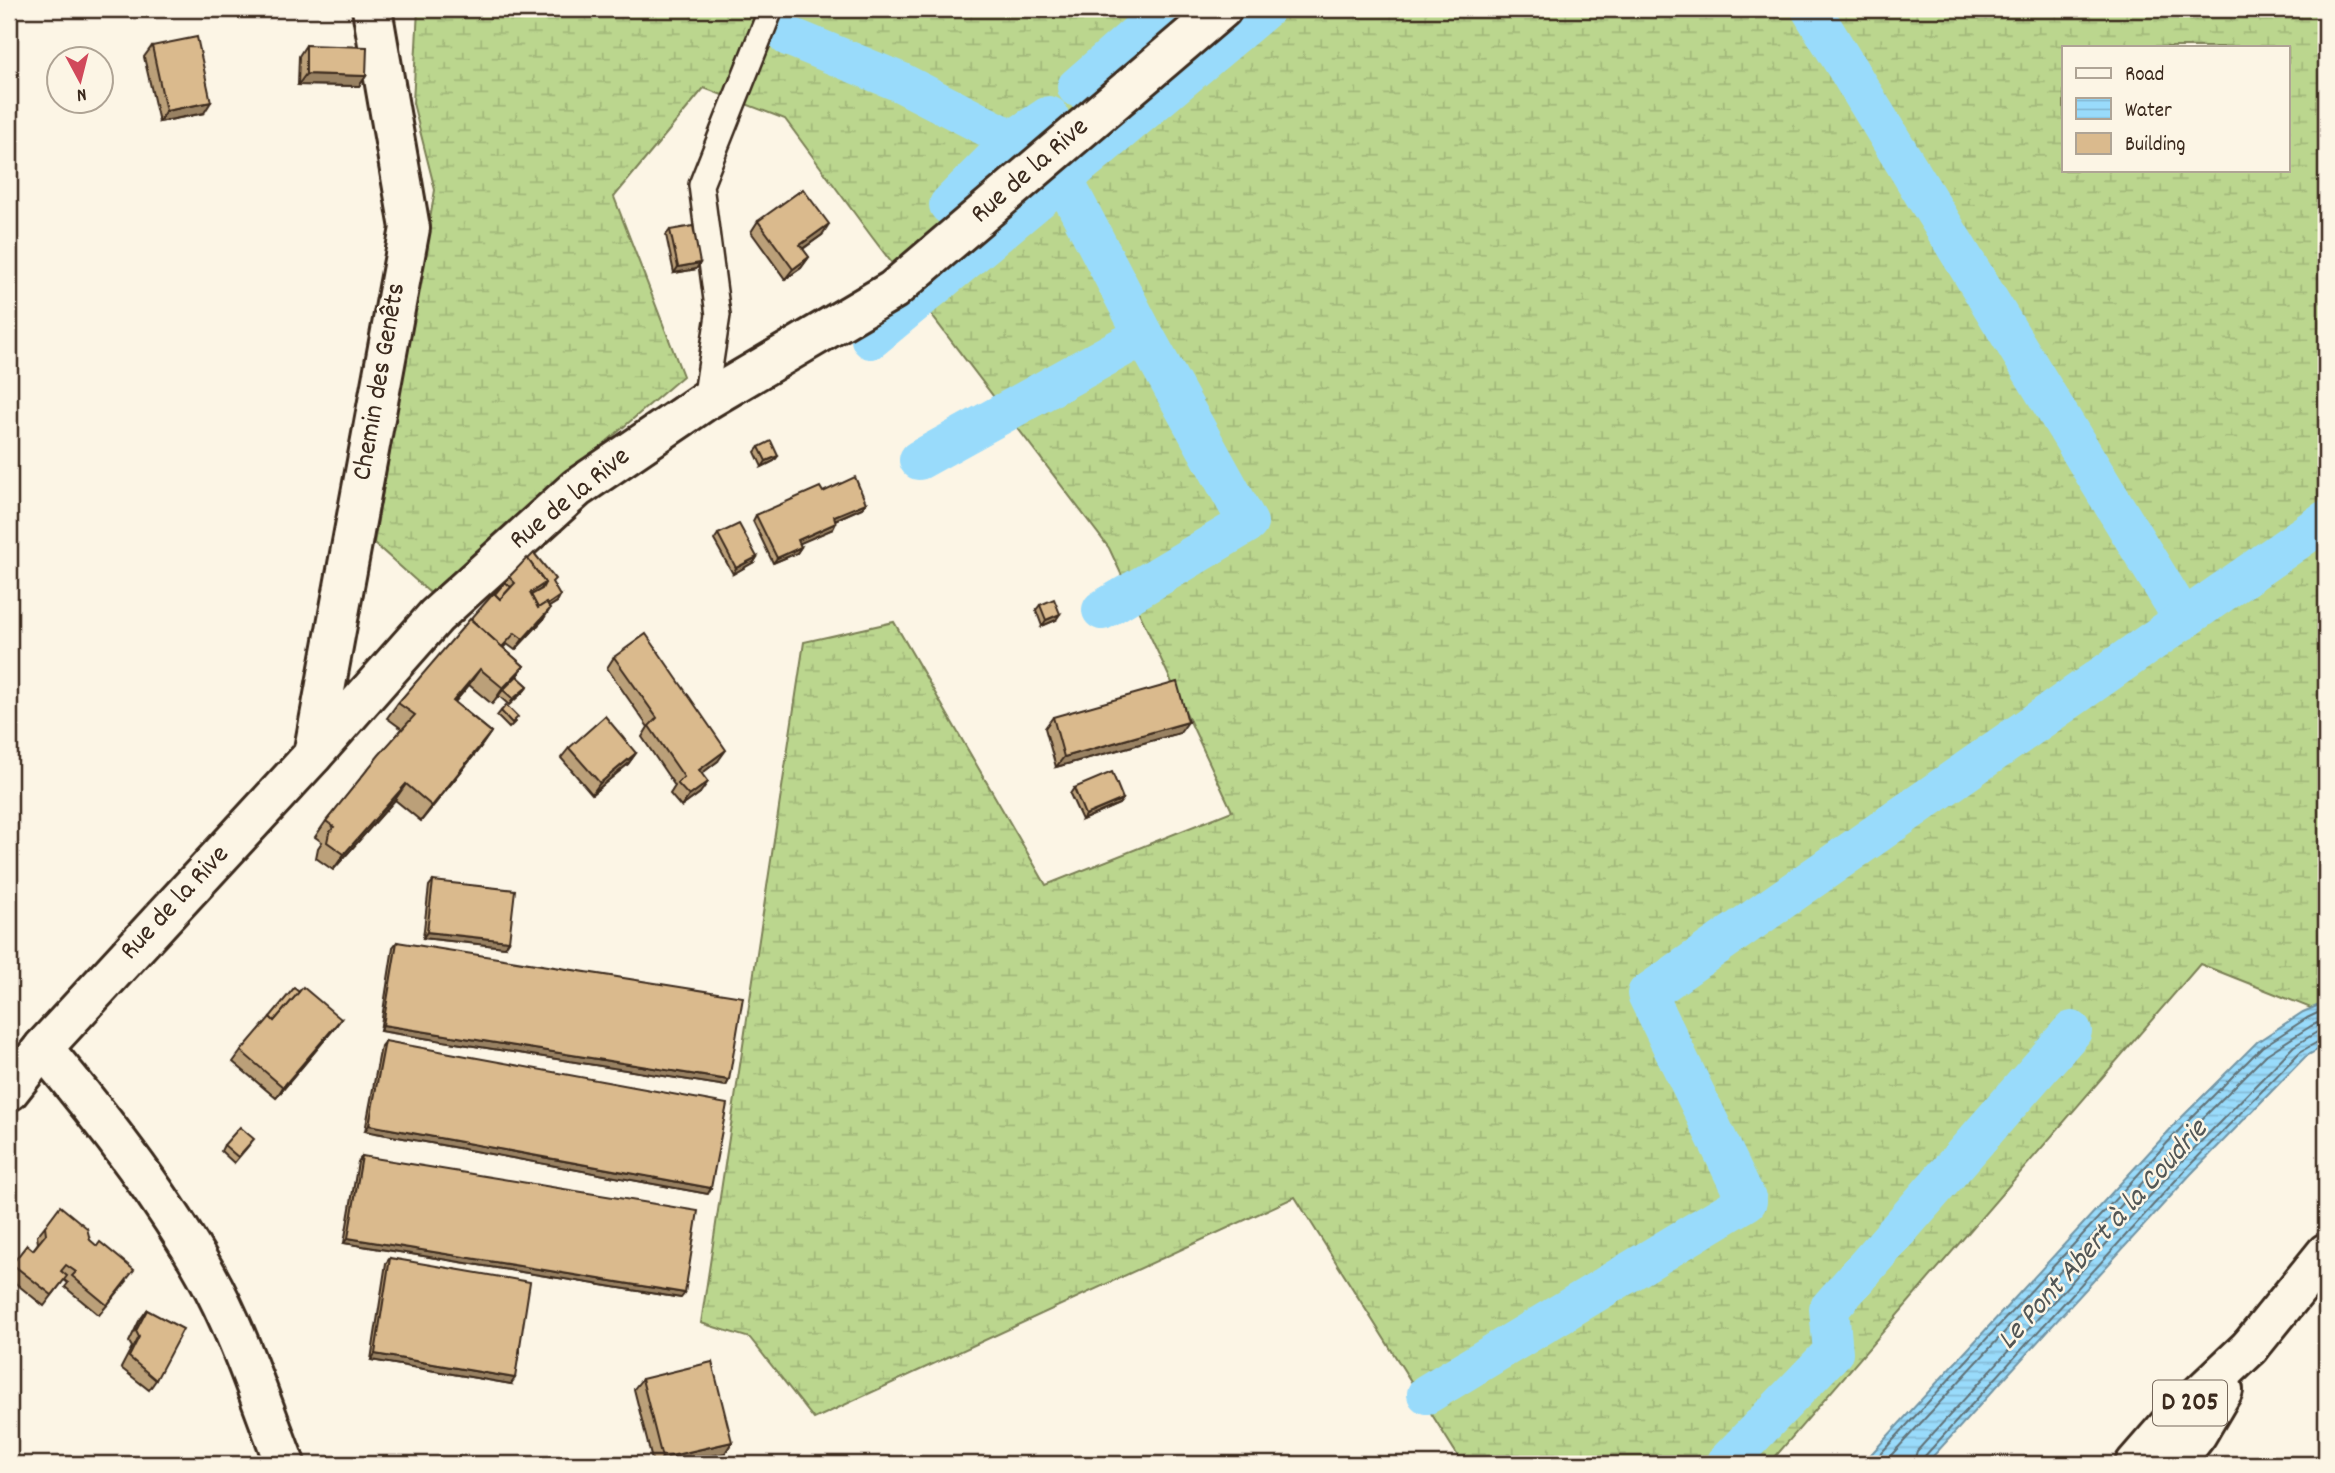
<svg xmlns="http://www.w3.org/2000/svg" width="2335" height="1473" font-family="Dekko,sans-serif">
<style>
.wetland{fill:url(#wetland-marsh);stroke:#7b8056;stroke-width:2;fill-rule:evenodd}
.water{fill:url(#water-rules);stroke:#7394a3;stroke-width:2}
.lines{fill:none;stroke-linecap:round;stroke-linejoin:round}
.shore{stroke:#617176;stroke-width:2}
.canal{stroke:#99dbfb;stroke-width:40}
.service-casing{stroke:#3b2a1e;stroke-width:28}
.minor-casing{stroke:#3b2a1e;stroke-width:44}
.primary-casing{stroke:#3b2a1e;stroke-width:44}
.trunk-casing{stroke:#3b2a1e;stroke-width:44}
.service{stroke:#fcf5e5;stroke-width:23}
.minor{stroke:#fcf5e5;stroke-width:38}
.primary{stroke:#fcf5e5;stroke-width:38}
.trunk{stroke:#fcf5e5;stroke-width:38}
.wall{fill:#bba079;stroke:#3b2a1e;stroke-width:2}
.shaded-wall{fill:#998263;stroke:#3b2a1e;stroke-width:2}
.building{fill:#daba8d;stroke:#3b2a1e;stroke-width:2}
.labels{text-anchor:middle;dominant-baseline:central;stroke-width:5;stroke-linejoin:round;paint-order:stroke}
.shield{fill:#fcf5e5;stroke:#75675a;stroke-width:2}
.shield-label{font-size:26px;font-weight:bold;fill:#3b2a1e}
.street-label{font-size:28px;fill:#3b2a1e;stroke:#fcf5e5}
.water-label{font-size:30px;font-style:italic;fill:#525655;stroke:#fcf5e5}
</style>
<defs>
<pattern id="wetland-marsh" width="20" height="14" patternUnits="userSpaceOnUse" patternTransform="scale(1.75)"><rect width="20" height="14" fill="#bbd68e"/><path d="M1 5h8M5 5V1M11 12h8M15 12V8" fill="none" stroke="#a2b87a"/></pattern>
<pattern id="water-rules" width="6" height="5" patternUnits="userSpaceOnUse" patternTransform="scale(1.75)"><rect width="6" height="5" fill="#99dbfb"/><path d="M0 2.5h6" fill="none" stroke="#85bcd7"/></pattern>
</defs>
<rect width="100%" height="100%" fill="#fcf5e5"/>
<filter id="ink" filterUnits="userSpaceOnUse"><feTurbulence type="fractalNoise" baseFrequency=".0143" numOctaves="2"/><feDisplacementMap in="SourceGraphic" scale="14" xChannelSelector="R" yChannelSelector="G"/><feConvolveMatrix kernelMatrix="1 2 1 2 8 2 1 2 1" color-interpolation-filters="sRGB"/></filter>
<g filter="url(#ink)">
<path class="wetland" d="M418 9H2326V1014L2200 964 1769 1464H1463L1295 1197 814 1419 750 1338 701 1323 804 642 894 622 1046 885 1232 811 1109 548 872 237 785 119 704 88 614 197 683 376 430 593 374 543 435 190 413 103ZM2064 47H2288V170H2064Z"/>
<path class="water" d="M2326 1002V1045L2305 1057 2191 1174 1926 1464H1862L2177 1122 2257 1042 2303 1012Z"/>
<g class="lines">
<g class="shore">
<path d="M1871 1464 2182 1127 2262 1047 2307 1018 2326 1009"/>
<path d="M1883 1464 2188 1133 2267 1054 2311 1026 2326 1019"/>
<path d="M1913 1464 1917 1451 2180 1163 2294 1046 2317 1032 2326 1031"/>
<path d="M1922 1464 1924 1457 2186 1169 2300 1052 2321 1040 2326 1039"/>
</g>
<g class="canal">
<path d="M1811 9 2184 620"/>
<path d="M788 36 900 82 1013 140 949 205"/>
<path d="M1077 87 1166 9"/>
<path d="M1013 140 1049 116"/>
<path d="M1063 179 1265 9"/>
<path d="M871 339 1063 179 1144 335"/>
<path d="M919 460 1144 335 1248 523 1102 610"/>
<path d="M1427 1394 1747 1201 1647 994 2326 520"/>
<path d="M1725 1464 1833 1352 1829 1309 2072 1031"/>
</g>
<g class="service-casing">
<path id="service" d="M705 401 718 315 701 185 771 9"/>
</g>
<g class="minor-casing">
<g id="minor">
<path d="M313 755 410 228 372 9"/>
<path d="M43 1048C102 1118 160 1193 205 1272 239 1332 260 1400 285 1464"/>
<path d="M9 1091 43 1048 313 755 436 616 577 488 705 401 893 290 1222 9"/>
</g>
</g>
<g class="primary-casing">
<path id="primary" d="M2250 1347 2326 1253"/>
</g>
<g class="trunk-casing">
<g id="trunk">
<path d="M2135 1464 2175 1418 2250 1347"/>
<path d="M2174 1464 2197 1434 2223 1390"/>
</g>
</g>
<use href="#service" class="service"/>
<use href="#minor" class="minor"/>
<use href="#primary" class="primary"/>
<use href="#trunk" class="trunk"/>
</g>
<g class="wall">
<path d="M306 45 366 76 359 86 298 85 299 56Z"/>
<path d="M152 46 204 113 159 122 144 57Z"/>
<path d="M758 221 822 235 803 249 809 257 801 268 785 279 751 232Z"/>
<path d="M670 230 700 263 696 269 674 273 666 235Z"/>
<path d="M759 447 778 456 774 461 762 467 755 452Z"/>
<path d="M823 492 866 503 862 508 835 520 833 529 799 543 801 547 797 553 773 563 753 521 756 515Z"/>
<path d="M718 534 757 557 754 562 733 574 714 540Z"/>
<path d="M509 577 552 583 557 602 549 607 543 620 515 650 507 644 503 648 524 666 517 676 528 686 524 691 509 705 499 696 492 704 469 685 455 702 491 732 480 748 421 821 395 800 333 870 316 858 318 848 322 842 315 837 326 821 402 729 387 718 398 703Z"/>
<path d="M1040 605 1056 620 1042 626 1036 610Z"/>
<path d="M614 657 718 761 702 773 700 793 681 807 670 794 675 786 642 737 648 727 607 668Z"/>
<path d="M501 711 515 722 509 728 497 716Z"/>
<path d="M1053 717 1180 733 1056 767 1045 728Z"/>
<path d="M569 748 636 753 628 764 592 794 561 758Z"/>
<path d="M1074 788 1123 799 1119 804 1082 820 1070 794Z"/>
<path d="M433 881 505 947 423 938 429 886Z"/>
<path d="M397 942 729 1080 726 1086 380 1031 393 947Z"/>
<path d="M341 1019 333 1030 276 1098 233 1062 241 1051Z"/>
<path d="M385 1041 708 1194 365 1131 381 1046Z"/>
<path d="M250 1144 234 1163 221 1151 224 1145Z"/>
<path d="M362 1156 681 1298 344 1243 358 1162Z"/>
<path d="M45 1226 90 1240 127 1281 99 1315 65 1287 68 1283 64 1280 44 1306 9 1278V1268L27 1245 33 1250 38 1243 37 1236Z"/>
<path d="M390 1258 511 1384 371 1360 386 1263Z"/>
<path d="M147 1310 156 1380 149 1390 121 1368 132 1347 129 1342 139 1321Z"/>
<path d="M642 1379 732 1442 725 1453 673 1464H653L634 1389Z"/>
</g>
<g class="shaded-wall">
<path d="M306 74 366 76 359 86 298 85Z"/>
<path d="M211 102 204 113 159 122 166 111Z"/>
<path d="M829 224 822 235 792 256 800 245Z"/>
<path d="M809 257 801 268 785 279 793 269Z"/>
<path d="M700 263 696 269 674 273 678 267Z"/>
<path d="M778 456 774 461 762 467 766 461Z"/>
<path d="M866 503 862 508 830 522 834 516Z"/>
<path d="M836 523 833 529 794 546 798 540Z"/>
<path d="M801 547 797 553 773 563 777 558Z"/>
<path d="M757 557 754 562 733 574 736 568Z"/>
<path d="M545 583 538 594 528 601 530 593Z"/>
<path d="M560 596 557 602 530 619 534 613Z"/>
<path d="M550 609 543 620 515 650 523 639Z"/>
<path d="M1060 614 1056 620 1042 626 1046 620Z"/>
<path d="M524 666 513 681 503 690 492 704 503 688Z"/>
<path d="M480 669 469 685 442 717 453 701Z"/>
<path d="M528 686 524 691 509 705 513 699Z"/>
<path d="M1188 722 1180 733 1056 767 1064 757Z"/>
<path d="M491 732 480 748 421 821 432 806Z"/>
<path d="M726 750 718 761 692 781 699 770Z"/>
<path d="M636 753 628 764 592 794 600 783Z"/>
<path d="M708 782 700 793 681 807 689 796Z"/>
<path d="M406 784 395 800 333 870 344 854Z"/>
<path d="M1123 799 1119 804 1082 820 1085 815Z"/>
<path d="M427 932 509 941 505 947 423 938Z"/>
<path d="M341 1019 333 1030 276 1098 283 1087Z"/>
<path d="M383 1025 729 1080 726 1086 380 1031Z"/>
<path d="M369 1125 711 1188 708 1194 365 1131Z"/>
<path d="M348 1238 685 1293 681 1298 344 1243Z"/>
<path d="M375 1354 515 1378 511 1384 371 1360Z"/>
<path d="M732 1442 725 1453 673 1464H657L662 1458Z"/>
</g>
<g class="building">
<path d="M197 37 211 102 166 111 152 46Z"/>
<path d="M306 45 367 47 366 76 306 74Z"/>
<path d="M803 189 829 224 800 245 809 257 793 269 758 221Z"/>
<path d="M693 226 700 263 678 267 670 230Z"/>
<path d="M771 441 778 456 766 461 759 447Z"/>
<path d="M855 477 866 503 834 516 836 523 798 540 801 547 777 558 756 515 820 487 823 492Z"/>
<path d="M739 524 757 557 736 568 718 534Z"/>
<path d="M534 553 555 579 552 582 560 596 547 605 546 603 538 608 531 595 542 589 545 583 528 559Z"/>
<path d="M527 558 545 583 530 593 538 608 546 603 550 609 523 639 515 633 502 647 471 619 494 593 500 599 515 583 509 577Z"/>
<path d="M505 582 511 587 500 599 495 594Z"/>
<path d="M1054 599 1060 614 1046 620 1040 605Z"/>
<path d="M470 619 524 666 503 688 480 669 453 701 491 732 432 806 406 784 344 854 327 842 329 833 334 827 326 821 379 755 415 715 398 703Z"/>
<path d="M646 634 726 750 699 770 708 782 689 796 677 783 684 777 649 726 657 718 614 657Z"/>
<path d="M517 676 528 686 513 699 503 690Z"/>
<path d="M1177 682 1188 722 1064 757 1053 717Z"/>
<path d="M506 705 518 717 512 723 501 711Z"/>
<path d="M605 716 636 753 600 783 569 748Z"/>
<path d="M1112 772 1123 799 1085 815 1074 788Z"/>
<path d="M433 881 515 890 509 941 427 932Z"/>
<path d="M397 942 743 997 729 1080 383 1025Z"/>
<path d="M303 987 341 1019 283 1087 241 1051 270 1017 274 1021Z"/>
<path d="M294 988 299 992 274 1021 270 1017Z"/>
<path d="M385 1041 727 1104 711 1188 369 1125Z"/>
<path d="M240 1127 254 1139 238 1157 224 1145Z"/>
<path d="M362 1156 698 1211 685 1293 348 1238Z"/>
<path d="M60 1206 87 1228 90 1240 97 1246 100 1242 134 1270 107 1305 72 1276 76 1272 66 1265 61 1271 67 1276 52 1295 12 1264 27 1245 33 1250 46 1234 45 1226Z"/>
<path d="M390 1258 530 1282 515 1378 375 1354Z"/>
<path d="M147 1310 183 1329 156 1380 129 1357 139 1337 136 1331Z"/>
<path d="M712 1362 732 1442 662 1458 642 1379Z"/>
</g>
</g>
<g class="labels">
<rect class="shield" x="2153" y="1380.5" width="74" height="45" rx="5"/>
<g class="shield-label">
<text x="2190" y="1403">D 205</text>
</g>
<g class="street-label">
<text transform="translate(1031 172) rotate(-41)">Rue de la Rive</text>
<text transform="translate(381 382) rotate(-80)">Chemin des Genêts</text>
<text transform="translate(571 500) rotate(-39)">Rue de la Rive</text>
<text transform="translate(176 904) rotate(-47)">Rue de la Rive</text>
</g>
<g class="water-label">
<text transform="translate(2104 1236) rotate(-48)">Le Pont Abert à la Coudrie</text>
</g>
</g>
<rect width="2335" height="1473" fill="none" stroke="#fcf5e5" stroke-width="35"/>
<rect x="18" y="18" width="2300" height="1438" fill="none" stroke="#3b2a1e" stroke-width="2.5" filter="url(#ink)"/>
<rect x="2062" y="46" width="228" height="126" fill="#fcf5e5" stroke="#afa495" stroke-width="2"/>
<rect x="2076" y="68" width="35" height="10" fill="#fcf5e5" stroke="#afa495" stroke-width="2"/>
<text x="2125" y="80" font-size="21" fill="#3b2a1e">Road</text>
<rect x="2076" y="98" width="35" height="21" fill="url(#water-rules)" stroke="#afa495" stroke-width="2"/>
<text x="2125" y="116" font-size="21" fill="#3b2a1e">Water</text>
<rect x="2076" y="133" width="35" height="21" fill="#daba8d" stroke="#afa495" stroke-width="2"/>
<text x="2125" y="150" font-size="21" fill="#3b2a1e">Building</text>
<g transform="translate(80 80) rotate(173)"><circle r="33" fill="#fcf5e5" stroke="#afa495" stroke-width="2"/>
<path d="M0-5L12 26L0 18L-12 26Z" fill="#d1495b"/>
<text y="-10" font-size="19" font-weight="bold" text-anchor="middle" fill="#3b2a1e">N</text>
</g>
</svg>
